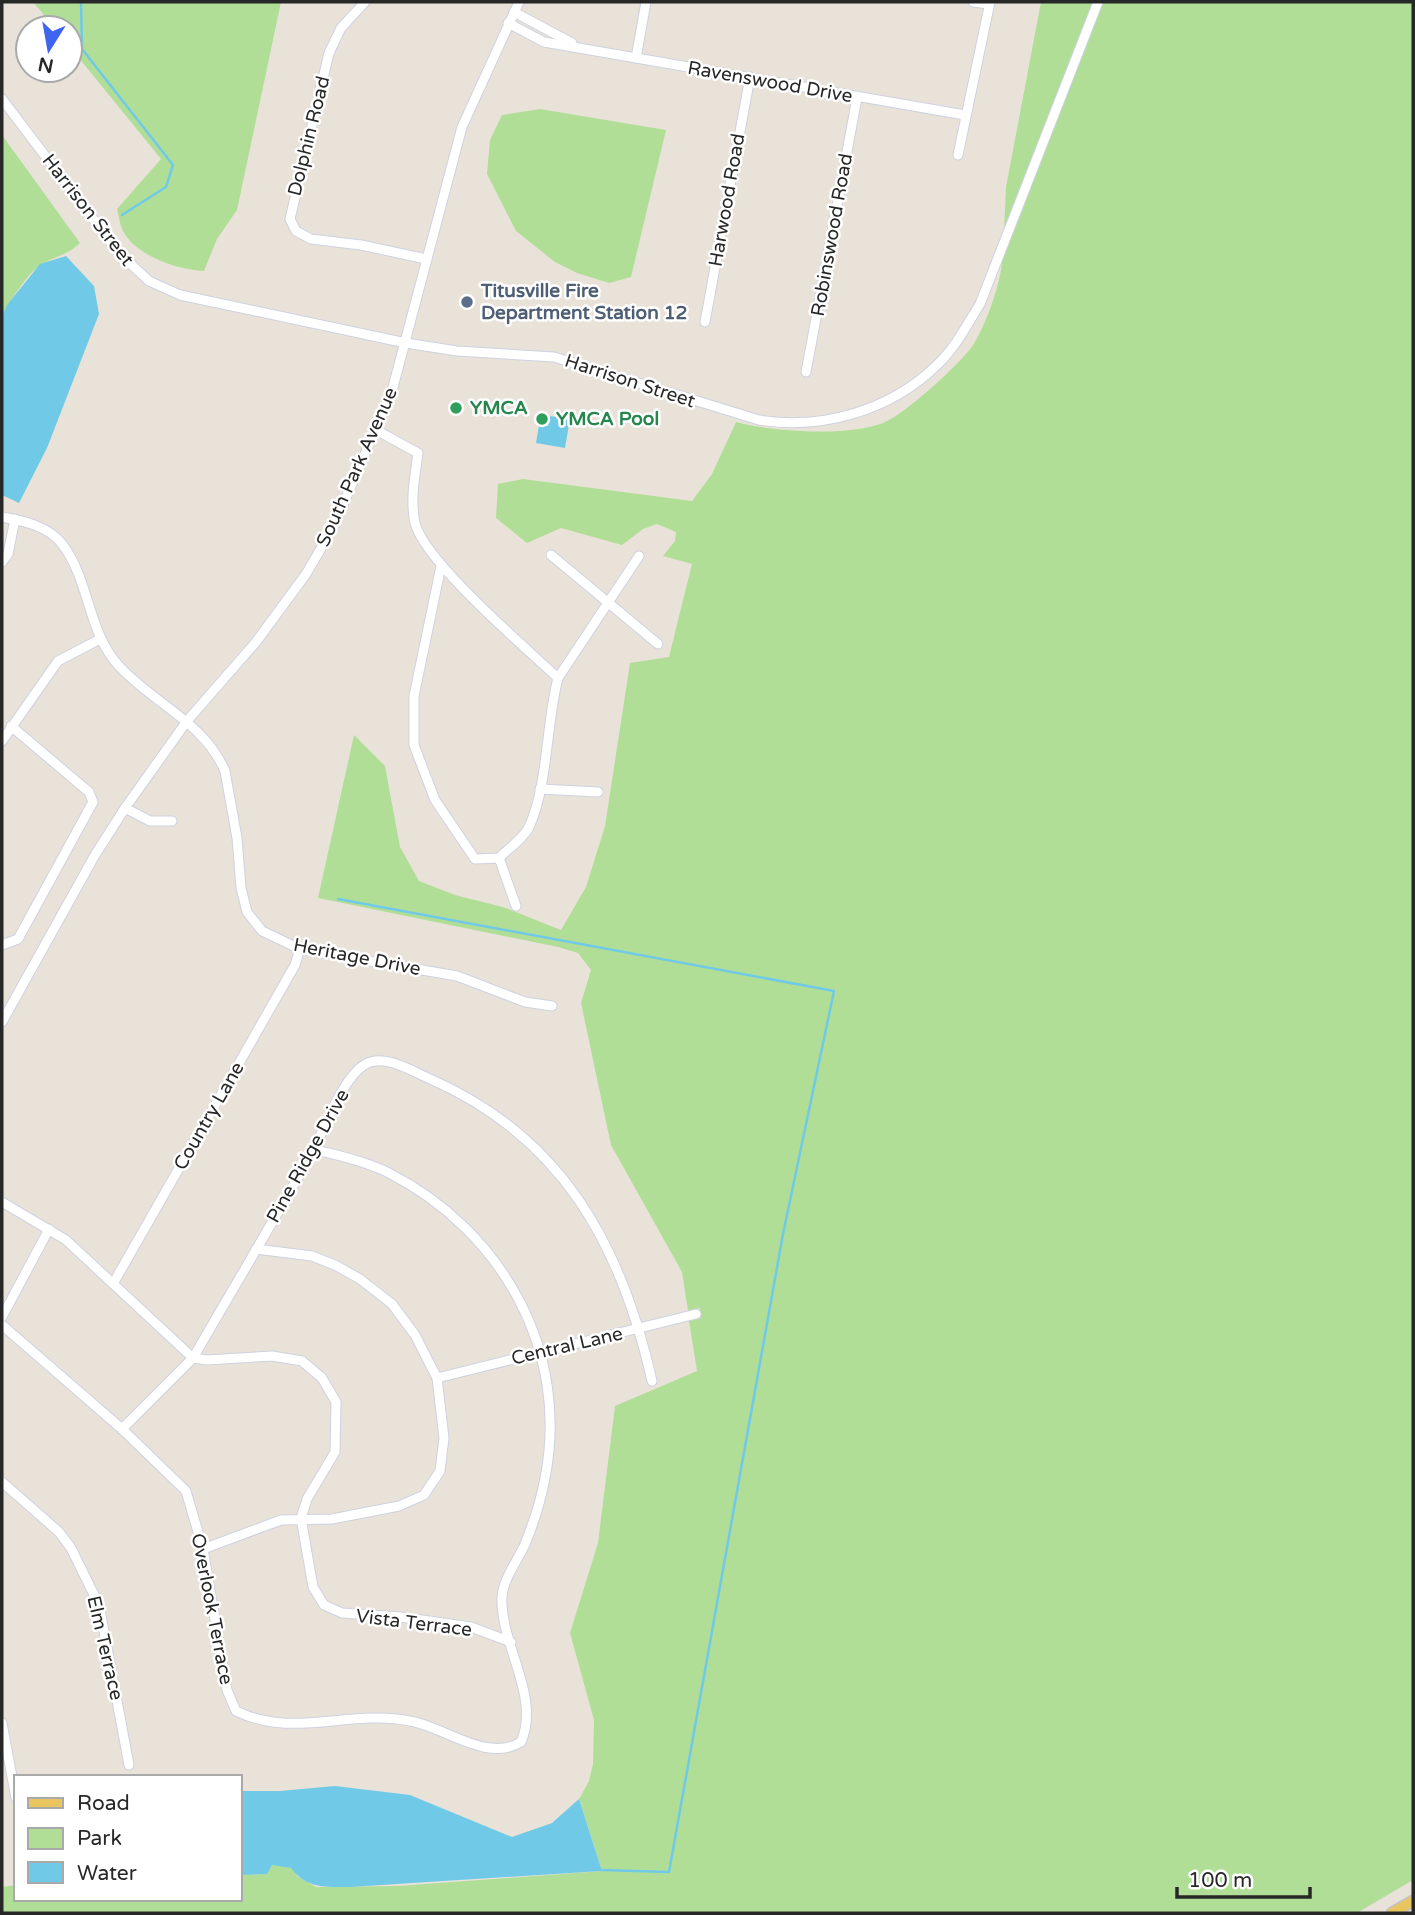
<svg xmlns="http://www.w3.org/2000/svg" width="1415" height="1915" font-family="'Varela Round',sans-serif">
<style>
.green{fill:#b1de97}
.water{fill:#70cae7}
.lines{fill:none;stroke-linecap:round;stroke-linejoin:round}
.stream{stroke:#70cae7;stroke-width:2.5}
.minor-casing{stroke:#ced2e0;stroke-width:11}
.major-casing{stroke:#c3c3c3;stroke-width:13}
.minor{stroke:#fff;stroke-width:9}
.major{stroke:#e8c55e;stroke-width:10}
.service-dot{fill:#5c6f8a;stroke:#fff;stroke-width:2.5}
.leisure-dot{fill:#2e9e5b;stroke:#fff;stroke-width:2.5}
.labels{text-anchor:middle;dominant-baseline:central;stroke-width:5;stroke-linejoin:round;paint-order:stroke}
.street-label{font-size:19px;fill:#272727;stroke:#fff}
.service-label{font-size:19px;font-weight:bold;fill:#4e5e75;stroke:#fff;text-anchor:start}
.leisure-label{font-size:19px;font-weight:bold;fill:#27864d;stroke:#fff;text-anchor:start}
</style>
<rect width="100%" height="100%" fill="#e9e2d9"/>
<g class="green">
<path d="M33 2H281L237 210 217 239 204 271C178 270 136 256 123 231 120 225 119 216 117 209L161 159 70 47V28H55Z"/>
<path d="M1041 2H1093L1004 231 1006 187Z"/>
<path d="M1103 2H1413V1880L1357 1913H2V1887L16 1885V1899H240V1875L266 1874 272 1864 292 1868 297 1876 316 1887 398 1886 602 1871 579 1799 589 1781 593 1764 594 1720 570 1633 598 1543 615 1406 697 1371 689 1321 701 1318 700 1308 688 1311 682 1272 611 1145 581 1003 591 970 578 953 558 947 318 898 354 735 385 766 400 847 419 881 455 895 503 907 561 930 586 887 605 826 630 663 669 657 692 564 663 556 675 541 676 532 657 524 643 529 622 545 561 528 527 543 496 518 498 484 523 479 692 501 712 474 736 422C772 432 856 438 889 420 909 410 961 363 973 345 986 325 1001 283 1002 260Z"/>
<path d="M540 109 666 130 631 277 609 283 577 273 555 262 516 231 487 174 490 140 502 115Z"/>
<path d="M2 135 80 243C66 256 58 255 42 264 30 270 8 303 2 316Z"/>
</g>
<g class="water">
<path d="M66 256 94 286 99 314 47 448 19 503 2 495V316L7 305 40 264Z"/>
<path d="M550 416 570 419 565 448 536 443 539 425 548 426Z"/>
<path d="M335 1786 410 1795 512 1837 552 1823 579 1799 602 1871 350 1887C327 1887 306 1889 291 1868L272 1865 267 1874 240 1875V1791H280Z"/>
</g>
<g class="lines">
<g class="stream">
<path d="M81 2 82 49 173 165 166 187 122 215"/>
<path d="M338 899 834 991 783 1234 669 1872 601 1870"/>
</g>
<g class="minor-casing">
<g id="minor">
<path d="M365 2 341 28 329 53 290 219 296 231 311 239 361 245 426 259"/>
<path d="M973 2 989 4"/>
<path d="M514 12 572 43"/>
<path d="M508 23 544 42 965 115"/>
<path d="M636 58 646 2"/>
<path d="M2 99 118 252 149 281 180 295 406 343 457 351 554 357 759 420C822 430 890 411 937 365 955 348 967 325 980 304L1098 2"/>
<path d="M958 155 990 2"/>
<path d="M705 322 750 77"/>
<path d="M806 372 857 98"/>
<path d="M376 430 418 453C415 475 410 501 415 523 425 562 525 647 558 678 546 724 548 786 529 827 524 838 508 849 499 858L475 859 435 800 414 745V696L441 566"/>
<path d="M2 517C24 521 49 526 63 545 90 582 88 633 119 666 154 704 204 722 225 771L237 838 241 888 247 912 262 931 300 949 457 976 525 1002 552 1006"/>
<path d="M551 555 658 644"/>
<path d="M2 562 8 554 15 519"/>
<path d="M558 678 639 556"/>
<path d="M2 741 58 661 100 639"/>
<path d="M540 789 598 792"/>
<path d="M125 808 150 821H172"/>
<path d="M499 858 516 906"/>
<path d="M2 945 18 939 93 802 89 792 11 726"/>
<path d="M2 1022 95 855 125 808 187 721 256 642 306 574 333 528 392 391 462 127 519 2"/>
<path d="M2 1202 66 1240 193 1358C233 1289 274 1220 313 1151 325 1128 342 1079 364 1065 383 1053 410 1070 428 1078 562 1136 621 1244 652 1381"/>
<path d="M114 1282 295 965 300 949"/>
<path d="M2 1317 49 1229"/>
<path d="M2 1325 122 1429 186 1491 203 1549 227 1690 236 1711C292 1739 350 1709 410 1721 445 1727 487 1763 521 1742 541 1696 500 1645 502 1597 503 1579 518 1560 525 1544 534 1522 541 1500 545 1478 570 1351 502 1231 389 1173 365 1161 339 1156 313 1149"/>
<path d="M437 1378 696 1314"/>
<path d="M122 1429 193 1358 207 1360 272 1356 302 1361 322 1378 336 1402 335 1452 307 1499 301 1518 313 1587 324 1605 342 1613 401 1617 471 1627 511 1642"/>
<path d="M2 1482 59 1532 71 1548 99 1605 129 1765"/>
<path d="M203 1549 281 1520 332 1519 399 1506 424 1495 440 1471 444 1438 437 1378 415 1335 392 1304 360 1279 335 1265 312 1256 256 1249"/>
<path d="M2 1723 16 1798"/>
</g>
</g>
<g class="major-casing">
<path id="major" d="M1392 1913 1413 1901"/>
</g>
<use href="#minor" class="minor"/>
<use href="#major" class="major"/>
</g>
<circle class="service-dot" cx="467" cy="302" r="7"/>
<g class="leisure-dot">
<circle cx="456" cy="408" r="7"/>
<circle cx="542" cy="419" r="7"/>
</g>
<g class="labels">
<g class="street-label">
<text transform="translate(770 82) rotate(10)">Ravenswood Drive</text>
<text transform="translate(309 136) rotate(-76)">Dolphin Road</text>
<text transform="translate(727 200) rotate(-80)">Harwood Road</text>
<text transform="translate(88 210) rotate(52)">Harrison Street</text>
<text transform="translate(832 235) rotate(-80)">Robinswood Road</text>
<text transform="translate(630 381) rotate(18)">Harrison Street</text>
<text transform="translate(357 467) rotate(-66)">South Park Avenue</text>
<text transform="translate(357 957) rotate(11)">Heritage Drive</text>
<text transform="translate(209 1116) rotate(-60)">Country Lane</text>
<text transform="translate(308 1156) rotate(-61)">Pine Ridge Drive</text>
<text transform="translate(567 1346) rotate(-13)">Central Lane</text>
<text transform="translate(212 1609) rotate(79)">Overlook Terrace</text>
<text transform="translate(414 1623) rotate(7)">Vista Terrace</text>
<text transform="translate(105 1648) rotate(77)">Elm Terrace</text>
</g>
<g class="service-label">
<text x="481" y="291">Titusville Fire<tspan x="481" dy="22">Department Station 12</tspan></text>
</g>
<g class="leisure-label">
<text x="470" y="408">YMCA</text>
<text x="556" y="419">YMCA Pool</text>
</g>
</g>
<rect width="1415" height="1915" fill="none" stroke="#272727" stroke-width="7"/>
<rect x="14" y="1775" width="228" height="126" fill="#ffffff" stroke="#a9a9a9" stroke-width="2"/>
<rect x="28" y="1798" width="35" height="10" fill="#e8c55e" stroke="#a9a9a9" stroke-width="2"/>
<text x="77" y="1810" font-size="21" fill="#272727">Road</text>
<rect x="28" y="1828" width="35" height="21" fill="#b1de97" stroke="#a9a9a9" stroke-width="2"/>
<text x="77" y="1845" font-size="21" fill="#272727">Park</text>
<rect x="28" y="1862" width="35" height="21" fill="#70cae7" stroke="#a9a9a9" stroke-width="2"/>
<text x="77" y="1880" font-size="21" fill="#272727">Water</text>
<g transform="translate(49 49) rotate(191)"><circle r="33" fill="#ffffff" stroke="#a9a9a9" stroke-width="2"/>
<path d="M0-5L12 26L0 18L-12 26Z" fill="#3f64f0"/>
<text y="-10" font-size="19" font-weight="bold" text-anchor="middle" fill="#272727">N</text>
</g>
<path d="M1177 1887v10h133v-10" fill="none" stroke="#272727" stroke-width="3.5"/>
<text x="1188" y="1887" font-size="21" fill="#272727" stroke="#ffffff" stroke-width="5" paint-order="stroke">100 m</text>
</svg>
